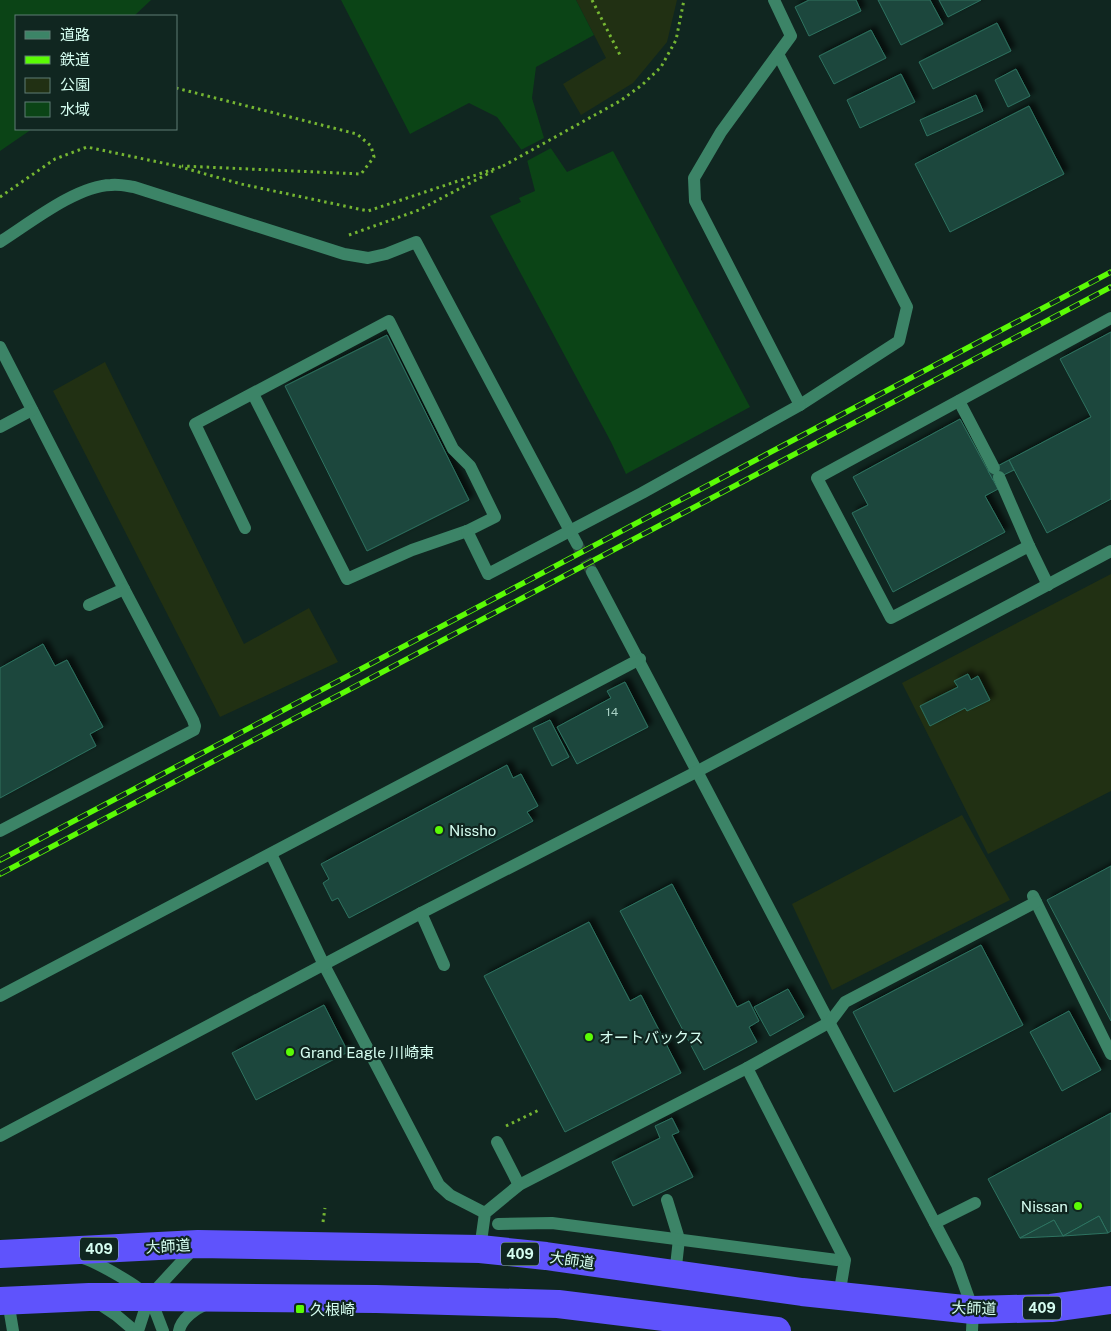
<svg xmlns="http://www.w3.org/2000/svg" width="1111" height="1331" font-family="'Public Sans','Noto Sans JP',sans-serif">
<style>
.green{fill:#213013}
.water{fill:#0b4416}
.pier{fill:#102620}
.building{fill:#1c473c;stroke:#2e7361;filter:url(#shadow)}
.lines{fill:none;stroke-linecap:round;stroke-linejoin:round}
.minor-tunnel{stroke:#2e463f;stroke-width:12;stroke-dasharray:12 6;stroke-linecap:butt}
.path{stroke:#75b632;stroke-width:3;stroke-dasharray:2.5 4;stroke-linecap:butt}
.minor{stroke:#3c8467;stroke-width:12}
.highway{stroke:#5f53fc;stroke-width:28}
.rail-casing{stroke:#5bfb05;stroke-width:5.5}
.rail{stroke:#102620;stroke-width:4;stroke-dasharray:11;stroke-linecap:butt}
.poi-dot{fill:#5bfb05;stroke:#102620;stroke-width:2}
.labels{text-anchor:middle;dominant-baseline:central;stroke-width:4.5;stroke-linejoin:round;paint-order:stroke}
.number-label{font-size:12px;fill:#a8d0c4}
.shield{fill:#102620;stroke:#9bbdb2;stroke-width:1}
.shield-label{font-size:14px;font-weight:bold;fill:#d6fef1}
.poi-label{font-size:15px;fill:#d6fef1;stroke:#102620;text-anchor:start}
.street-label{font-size:15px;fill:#d6fef1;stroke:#102620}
</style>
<defs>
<filter id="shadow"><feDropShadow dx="4.5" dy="-4.5" stdDeviation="2.5" flood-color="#0009"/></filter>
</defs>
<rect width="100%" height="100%" fill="#102620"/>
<g class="green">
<path d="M576 0H677L667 42 633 83 581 115 563 84 606 58Z"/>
<path d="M105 362 244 644 309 608 338 662 220 717 53 391Z"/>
<path d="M1111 574V791L988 854 902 683Z"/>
<path d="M962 815 1010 900 832 990 792 904Z"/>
</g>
<g class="water">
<path d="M0 0H151L134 16H16V129H32L0 151Z"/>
<path d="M341 0H576L594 35 536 67 532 98 544 138 567 172 613 151 750 407 626 474 611 442 490 216 521 202 519 198 535 191 526 156 497 117 469 103 410 134Z"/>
</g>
<path class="pier" d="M546 137 553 147 525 162 519 151Z"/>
<g class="building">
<path d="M809 0H856L861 11 809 36 795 7Z"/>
<path d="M878 0H930L943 24 901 45Z"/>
<path d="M939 0H981L948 17Z"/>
<path d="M997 23 1011 51 933 89 919 62Z"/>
<path d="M871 30 886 58 834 84 819 56Z"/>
<path d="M1016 69 1030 96 1008 107 995 80Z"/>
<path d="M901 74 915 102 860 128 847 100Z"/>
<path d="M976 95 983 111 927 136 920 120Z"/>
<path d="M1029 106 1064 174 950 232 915 164Z"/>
<path d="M1111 332V499L1047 533 1009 460 1091 417 1060 359Z"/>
<path d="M387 335 469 500 367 551 285 386Z"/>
<path d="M960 419 998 489 985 496 1005 532 893 592 852 513 868 505 853 477Z"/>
<path d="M1009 460 1014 470 993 480 988 471Z"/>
<path d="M43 644 55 666 67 660 103 727 90 734 96 746 0 798V668Z"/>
<path d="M968 674 971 680 978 676 990 700 967 711 965 708 930 726 920 706 958 687 954 681Z"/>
<path d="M625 682 648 727 577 764 557 727 611 698 607 691Z"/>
<path d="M550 720 569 757 552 766 533 728Z"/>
<path d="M507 765 513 778 521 774 538 806 527 812 533 821 349 918 338 898 332 901 323 883 329 879 321 864Z"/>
<path d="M1111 866V1021L1047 900Z"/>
<path d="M672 884 737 1007 749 1001 759 1021 749 1027 757 1042 704 1070 620 911Z"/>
<path d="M589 922 630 1001 641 995 681 1073 565 1132 484 976Z"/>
<path d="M981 945 1023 1025 894 1092 853 1012Z"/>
<path d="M788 989 804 1017 770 1036 754 1007Z"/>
<path d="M324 1005 348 1052 256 1100 232 1053Z"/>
<path d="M1069 1011 1101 1070 1062 1091 1030 1032Z"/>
<path d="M1111 1113V1231L1108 1233 1099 1216 1063 1236 1054 1220 1020 1238 988 1179Z"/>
<path d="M672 1118 679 1132 672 1135 693 1177 633 1206 612 1162 660 1138 655 1126Z"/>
<path d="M1099 1216 1108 1233 1063 1236Z"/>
<path d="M1054 1220 1063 1236 1020 1238Z"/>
</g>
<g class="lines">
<path class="minor-tunnel" d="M577 544 592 572"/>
<g class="path">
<path d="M592 0 620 55"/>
<path d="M176 88 357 134 371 146 374 157 361 174 182 166"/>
<path d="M503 166 620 101 642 85 661 67 676 40 684 0"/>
<path d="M0 197 55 159 87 147 177 166 241 184 368 211 503 166"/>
<path d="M349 235 419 210 493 171"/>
<path d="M506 1126 539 1110"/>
<path d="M323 1222 325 1208"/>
</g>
<g class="minor">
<path d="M778 54 907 307 899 341 800 405"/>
<path d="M0 242C30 223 76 186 111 185 119 184 127 186 134 187L344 254 368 258 386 254 416 242 577 544"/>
<path d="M0 347 124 589 89 605"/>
<path d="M959 401 994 468"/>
<path d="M0 427 32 410"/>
<path d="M999 477 1029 546"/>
<path d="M245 528 195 424 389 321 453 449 470 466 495 517 467 531 412 550 347 579 253 394"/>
<path d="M467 531 488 574 642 493 800 405 695 201 694 178 721 132 791 36 774 0"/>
<path d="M592 572 957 1265 973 1310 972 1331"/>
<path d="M1048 585 1029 546 891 618 817 478 1111 318"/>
<path d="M0 831 194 730 195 726 193 720 124 589"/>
<path d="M271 854 324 965 439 1185 450 1195 485 1213"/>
<path d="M1033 896 1111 1054"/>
<path d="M421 913 444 965"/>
<path d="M0 996 640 659"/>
<path d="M747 1068 845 1260 839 1296"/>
<path d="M0 1136 421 913 698 771 1111 551"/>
<path d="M497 1142 519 1185"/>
<path d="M667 1200 679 1239 675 1275"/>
<path d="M935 1223 975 1203"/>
<path d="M498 1224 552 1223 837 1260"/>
<path d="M480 1249 485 1213 519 1185 747 1068 830 1022 845 1002 1036 902"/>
<path d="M83 1258C96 1262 142 1287 149 1298 155 1308 159 1321 163 1331"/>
<path d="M8 1301 13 1331"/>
<path d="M95 1301 116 1315 135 1331"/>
<path d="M138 1331 149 1297 196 1246"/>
<path d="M179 1331C181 1319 196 1308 207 1304"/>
</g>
<g class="highway">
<path d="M0 1254 198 1244 480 1249 546 1256 802 1292 973 1310 1051 1308 1111 1300"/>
<path d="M0 1301 89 1297H149L376 1299 558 1304 777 1331"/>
</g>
<g class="rail-casing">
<g id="rail">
<path d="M0 860 1111 272"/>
<path d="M0 874 1111 287"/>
</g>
</g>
<use href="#rail" class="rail"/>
</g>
<g class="poi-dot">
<circle cx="439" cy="830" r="5"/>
<circle cx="589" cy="1037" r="5"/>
<circle cx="290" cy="1052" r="5"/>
<circle cx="1078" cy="1206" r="5"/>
<rect x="295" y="1304" width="10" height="10" rx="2.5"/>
</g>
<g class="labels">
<g class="number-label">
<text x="612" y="712">14</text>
</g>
<g class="shield">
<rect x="80" y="1237.5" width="38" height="23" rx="4"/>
<rect x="501" y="1242.5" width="38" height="23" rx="4"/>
<rect x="1023" y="1296.5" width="38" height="23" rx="4"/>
</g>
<g class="shield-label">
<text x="99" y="1249">409</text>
<text x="520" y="1254">409</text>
<text x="1042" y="1308">409</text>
</g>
<g class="poi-label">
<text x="449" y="830">Nissho</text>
<text x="599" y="1037">オートバックス</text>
<text x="300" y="1052">Grand Eagle 川崎東</text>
<text x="1068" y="1206" text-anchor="end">Nissan</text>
<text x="310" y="1309">久根崎</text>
</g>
<g class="street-label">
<text transform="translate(168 1246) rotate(-3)">大師道</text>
<text transform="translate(572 1260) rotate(8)">大師道</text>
<text transform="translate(974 1308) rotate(2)">大師道</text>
</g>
</g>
<rect x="15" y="15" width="162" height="115" fill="#102620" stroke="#5f7c74"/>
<rect x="25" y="31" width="25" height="8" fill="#3c8467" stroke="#5f7c74"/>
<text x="60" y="40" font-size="15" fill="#d6fef1">道路</text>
<rect x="25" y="56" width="25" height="8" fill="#5bfb05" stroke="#5f7c74"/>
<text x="60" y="65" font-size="15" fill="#d6fef1">鉄道</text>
<rect x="25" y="78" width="25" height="15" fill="#213013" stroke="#5f7c74"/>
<text x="60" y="90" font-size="15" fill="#d6fef1">公園</text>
<rect x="25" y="102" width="25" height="15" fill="#0b4416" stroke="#5f7c74"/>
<text x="60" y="115" font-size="15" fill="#d6fef1">水域</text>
</svg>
